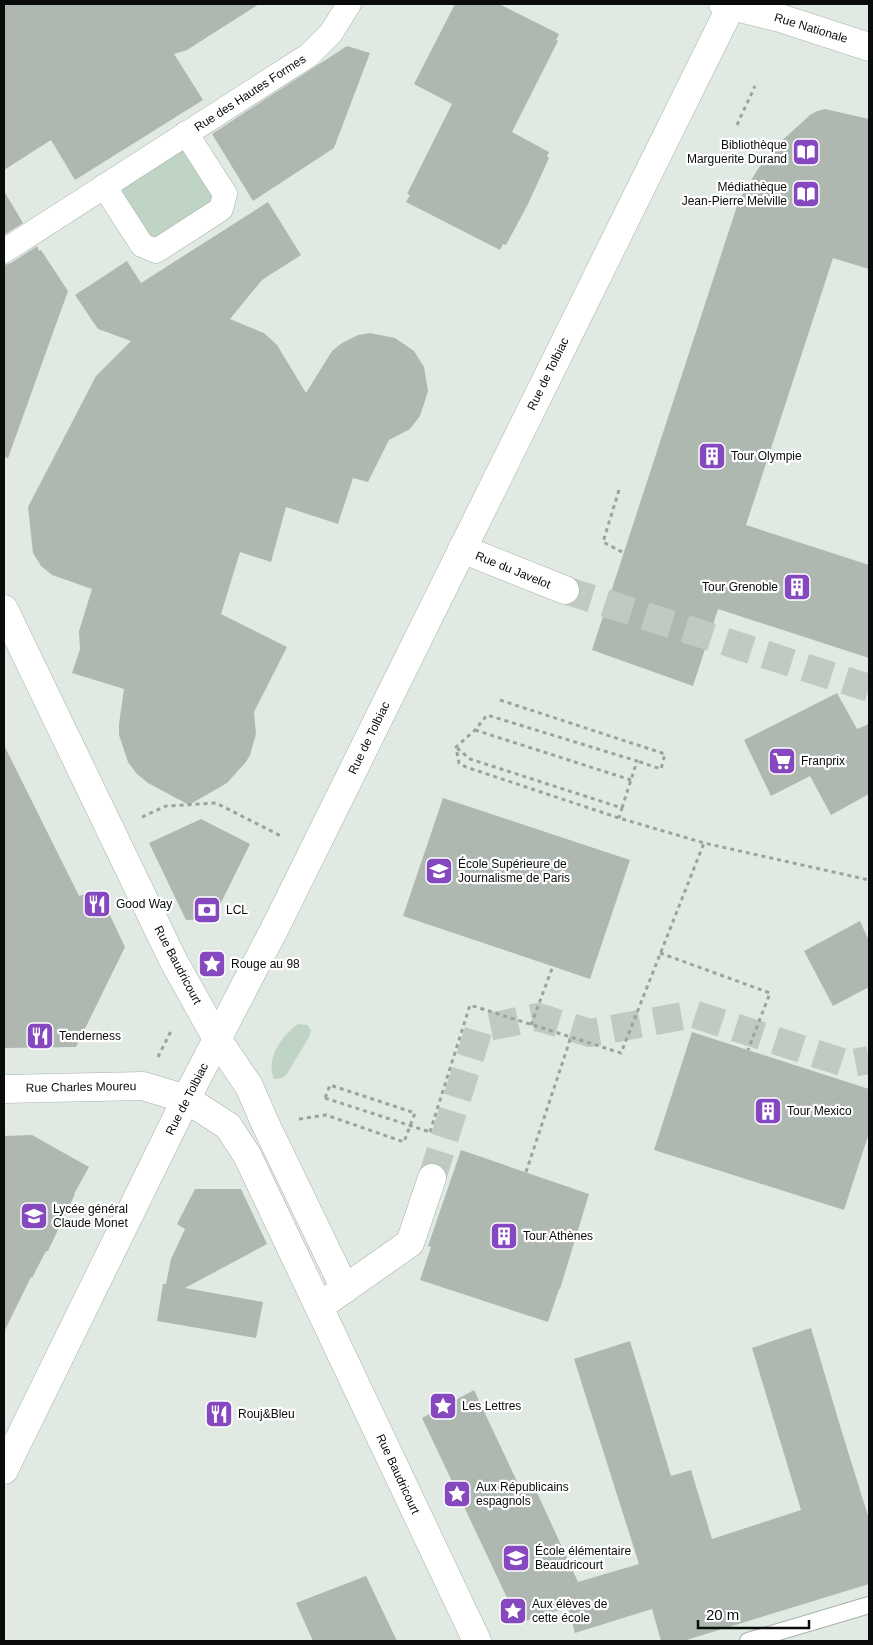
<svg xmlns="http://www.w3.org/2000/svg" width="873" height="1645" font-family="Arial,sans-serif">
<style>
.green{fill:#bfd4c5}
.building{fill:#aeb8b1}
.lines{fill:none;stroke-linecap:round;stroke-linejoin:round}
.minor-tunnel{stroke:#c0c9c2;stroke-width:28;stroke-dasharray:28 14;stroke-linecap:butt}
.service-casing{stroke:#a6b0a9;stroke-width:18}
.pedestrian-casing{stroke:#a6b0a9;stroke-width:25}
.minor-casing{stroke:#a6b0a9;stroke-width:29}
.tertiary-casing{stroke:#a6b0a9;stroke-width:29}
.secondary-casing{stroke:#a6b0a9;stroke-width:29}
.path{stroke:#9ba39e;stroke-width:3;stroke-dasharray:4 4;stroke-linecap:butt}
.service{stroke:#fff;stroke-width:16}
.pedestrian{stroke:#fff;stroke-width:24}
.minor{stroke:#fff;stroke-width:28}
.tertiary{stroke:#fff;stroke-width:28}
.secondary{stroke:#fff;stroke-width:28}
.path-bridge{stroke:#9ba39e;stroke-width:3;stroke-dasharray:4 4;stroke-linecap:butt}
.labels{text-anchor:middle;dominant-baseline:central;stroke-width:4.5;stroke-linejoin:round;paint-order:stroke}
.street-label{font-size:12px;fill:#090c0a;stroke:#fff}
.poi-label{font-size:12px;fill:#090c0a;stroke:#fff;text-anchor:start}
</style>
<rect width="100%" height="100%" fill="#e0eae3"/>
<g class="green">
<path d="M176 150H183L215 199 158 238 152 239 121 196 125 184Z"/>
<path d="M298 1024 307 1025 311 1030 309 1037 287 1074 282 1078 274 1079C265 1059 282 1035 298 1024Z"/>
</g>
<g class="building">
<path d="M4 4H259L187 50 174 54 203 100 75 180 51 140 4 170Z"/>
<path d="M455 4H499L559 34 556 40 558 41 512 132 549 152 547 156 549 158 528 204 506 245 503 244 500 250 406 202 410 195 407 194 452 104 414 84Z"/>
<path d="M347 46 370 53 334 148 253 201 212 134Z"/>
<path d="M825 109 869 119V269L833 258 746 525 869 565V658L718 609 693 686 592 650 739 200 758 169 776 146 810 115 817 111Z"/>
<path d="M4 191 23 223 4 235Z"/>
<path d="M268 202 301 255 262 280 230 319 264 333 277 345 306 393 332 351 342 343 358 335 370 333 395 338 414 351 424 367 428 391 420 416 410 429 389 440 368 482 353 478 338 524 286 507 271 562 240 552 221 614 287 647 254 712 256 734 250 755 246 762 227 783 189 805 148 783 137 774 128 762 119 735V724L124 689 72 673 80 649 79 631 92 589 52 575 41 566 33 553 28 507 96 376 131 341 98 329 75 295 127 261 141 283Z"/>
<path d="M37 246 39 251 41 250 68 291 8 458 4 457V265L11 263Z"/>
<path d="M837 693 857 729 869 724V794L831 815 810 776 771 796 744 740Z"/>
<path d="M4 745 79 896 98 890 125 947 76 1047 4 1048Z"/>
<path d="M443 798 630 860 590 979 403 916Z"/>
<path d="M201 819 250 844 213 919 186 920 149 843Z"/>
<path d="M860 921 869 941V987L833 1006 804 951Z"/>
<path d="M692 1032 869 1089V1133L844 1210 654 1150Z"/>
<path d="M32 1135 89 1167 74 1194H75L48 1251H46L32 1278 31 1277 4 1332V1136Z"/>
<path d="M461 1150 589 1194 560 1289H559L548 1322 420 1280 431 1247 428 1246Z"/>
<path d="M195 1189H241L267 1244 185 1288 263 1302 256 1338 157 1321 163 1284H166L171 1259 185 1229 177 1224Z"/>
<path d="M811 1328 841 1429 869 1519V1584L683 1641H661L652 1609 575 1633 568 1607 519 1623 422 1418 474 1390 522 1492 534 1486 578 1582 639 1564 574 1359 630 1341 671 1476 691 1470 712 1539 801 1510 752 1348Z"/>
<path d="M366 1576 397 1641H313L296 1603Z"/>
</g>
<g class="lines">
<g class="minor-tunnel">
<path d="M565 590 869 688"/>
<path d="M432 1178 479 1029 538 1017 590 1033 694 1014 848 1064 869 1060"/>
</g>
<g class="service-casing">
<path id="service" d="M748 1641 869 1605"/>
</g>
<g class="pedestrian-casing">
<g id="pedestrian">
<path d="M104 186 142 245 156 251 221 209 225 194 186 133"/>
<path d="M4 251 309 55 331 33 349 4"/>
</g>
</g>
<g class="minor-casing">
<g id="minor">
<path d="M462 549 565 590"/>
<path d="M4 609 173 960 217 1039 249 1086 265 1123 345 1289"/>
<path d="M4 1089 143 1086 186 1099 228 1126 247 1155 477 1641"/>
<path d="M330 1299 410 1243 432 1178"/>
</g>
</g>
<g class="tertiary-casing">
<path id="tertiary" d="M723 4 780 18 869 47"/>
</g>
<g class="secondary-casing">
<path id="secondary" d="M4 1470 186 1099 276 926 732 4"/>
</g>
<g class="path">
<path d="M737 125 755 86"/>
<path d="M619 490 603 542 624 553"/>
<path d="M500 700 665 754 661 769 637 761"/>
<path d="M475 730 631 780"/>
<path d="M457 748 470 759 622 808 619 818"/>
<path d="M622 808 637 761 487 715 475 730 456 747 459 763 466 767 619 818 704 843 869 880"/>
<path d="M142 817 166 806 216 803 283 837"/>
<path d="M660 953 770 993 748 1050"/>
<path d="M531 1025 553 966"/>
<path d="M158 1057 172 1029"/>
<path d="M299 1119 326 1115 404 1142 415 1113 330 1085 325 1098"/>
<path d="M430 1132 470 1005 621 1053 704 843"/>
<path d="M526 1172 571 1037"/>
</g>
<use href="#service" class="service"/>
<use href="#pedestrian" class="pedestrian"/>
<use href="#minor" class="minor"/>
<use href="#tertiary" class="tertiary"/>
<use href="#secondary" class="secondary"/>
<path class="path-bridge" d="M325 1098 430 1132"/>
</g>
<defs>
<g id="library-square" transform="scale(1.4375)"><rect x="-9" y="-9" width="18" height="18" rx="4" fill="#8548be" stroke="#fff"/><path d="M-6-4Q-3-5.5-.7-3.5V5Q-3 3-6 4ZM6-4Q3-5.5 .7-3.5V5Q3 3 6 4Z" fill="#fff"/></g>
<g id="building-square" transform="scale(1.4375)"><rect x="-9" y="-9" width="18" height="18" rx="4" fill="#8548be" stroke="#fff"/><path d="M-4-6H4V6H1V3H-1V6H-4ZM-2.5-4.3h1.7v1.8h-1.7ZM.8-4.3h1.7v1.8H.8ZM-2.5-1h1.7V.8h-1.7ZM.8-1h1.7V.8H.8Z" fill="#fff"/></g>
<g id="supermarket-square" transform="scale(1.4375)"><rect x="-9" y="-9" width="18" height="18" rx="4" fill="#8548be" stroke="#fff"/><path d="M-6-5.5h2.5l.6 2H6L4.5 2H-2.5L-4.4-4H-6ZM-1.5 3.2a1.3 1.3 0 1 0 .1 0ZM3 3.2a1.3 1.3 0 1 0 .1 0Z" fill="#fff"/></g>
<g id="university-square" transform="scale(1.4375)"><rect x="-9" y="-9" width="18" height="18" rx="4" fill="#8548be" stroke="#fff"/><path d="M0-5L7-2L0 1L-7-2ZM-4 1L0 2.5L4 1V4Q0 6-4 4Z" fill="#fff"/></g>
<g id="restaurant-square" transform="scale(1.4375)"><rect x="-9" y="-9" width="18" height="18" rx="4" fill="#8548be" stroke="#fff"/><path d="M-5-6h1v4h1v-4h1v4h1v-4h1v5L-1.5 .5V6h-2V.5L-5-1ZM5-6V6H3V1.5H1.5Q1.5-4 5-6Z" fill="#fff"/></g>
<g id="bank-square" transform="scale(1.4375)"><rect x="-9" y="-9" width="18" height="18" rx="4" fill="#8548be" stroke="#fff"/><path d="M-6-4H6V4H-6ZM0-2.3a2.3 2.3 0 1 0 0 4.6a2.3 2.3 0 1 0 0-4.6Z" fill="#fff"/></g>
<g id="sight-square" transform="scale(1.4375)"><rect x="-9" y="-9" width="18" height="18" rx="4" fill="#8548be" stroke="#fff"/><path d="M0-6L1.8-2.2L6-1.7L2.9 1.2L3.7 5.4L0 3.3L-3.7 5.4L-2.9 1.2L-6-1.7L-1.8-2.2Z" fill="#fff"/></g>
<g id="school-square" transform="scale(1.4375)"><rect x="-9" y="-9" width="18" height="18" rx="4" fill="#8548be" stroke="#fff"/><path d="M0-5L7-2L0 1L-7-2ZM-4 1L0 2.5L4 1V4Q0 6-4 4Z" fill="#fff"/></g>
</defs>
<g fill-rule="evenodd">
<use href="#library-square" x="806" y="152"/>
<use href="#library-square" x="806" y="194"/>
<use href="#building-square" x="712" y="456"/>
<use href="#building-square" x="797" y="587"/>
<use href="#supermarket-square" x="782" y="761"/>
<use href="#university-square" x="439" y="871"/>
<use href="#restaurant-square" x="97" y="904"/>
<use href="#bank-square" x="207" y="910"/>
<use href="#sight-square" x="212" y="964"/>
<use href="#restaurant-square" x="40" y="1036"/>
<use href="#building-square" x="768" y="1111"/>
<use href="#school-square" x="34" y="1216"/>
<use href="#building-square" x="504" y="1236"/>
<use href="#sight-square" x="443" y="1406"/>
<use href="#restaurant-square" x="219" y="1414"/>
<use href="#sight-square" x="457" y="1494"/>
<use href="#school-square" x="516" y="1558"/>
<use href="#sight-square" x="513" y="1611"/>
</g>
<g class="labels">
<g class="street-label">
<text transform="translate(811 28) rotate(17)">Rue Nationale</text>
<text transform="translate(250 93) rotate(-33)">Rue des Hautes Formes</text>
<text transform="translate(548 374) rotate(-64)">Rue de Tolbiac</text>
<text transform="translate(513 570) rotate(22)">Rue du Javelot</text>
<text transform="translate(369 738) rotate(-64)">Rue de Tolbiac</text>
<text transform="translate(178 965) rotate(62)">Rue Baudricourt</text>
<text transform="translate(81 1087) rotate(-1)">Rue Charles Moureu</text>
<text transform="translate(187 1099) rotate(-63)">Rue de Tolbiac</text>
<text transform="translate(398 1474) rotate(65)">Rue Baudricourt</text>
</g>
<g class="poi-label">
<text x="787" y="145" text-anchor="end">Bibliothèque<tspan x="787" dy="14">Marguerite Durand</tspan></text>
<text x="787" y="187" text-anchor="end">Médiathèque<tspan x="787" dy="14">Jean-Pierre Melville</tspan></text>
<text x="731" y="456">Tour Olympie</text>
<text x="778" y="587" text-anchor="end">Tour Grenoble</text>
<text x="801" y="761">Franprix</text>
<text x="458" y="864">École Supérieure de<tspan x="458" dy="14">Journalisme de Paris</tspan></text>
<text x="116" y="904">Good Way</text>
<text x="226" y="910">LCL</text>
<text x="231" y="964">Rouge au 98</text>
<text x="59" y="1036">Tenderness</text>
<text x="787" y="1111">Tour Mexico</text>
<text x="53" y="1209">Lycée général<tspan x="53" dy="14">Claude Monet</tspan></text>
<text x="523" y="1236">Tour Athènes</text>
<text x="462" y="1406">Les Lettres</text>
<text x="238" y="1414">Rouj&amp;Bleu</text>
<text x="476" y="1487">Aux Républicains<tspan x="476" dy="14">espagnols</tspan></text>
<text x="535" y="1551">École élémentaire<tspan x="535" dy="14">Beaudricourt</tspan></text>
<text x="532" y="1604">Aux élèves de<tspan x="532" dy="14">cette école</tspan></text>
</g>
</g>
<rect width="873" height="1645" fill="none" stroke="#090c0a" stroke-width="10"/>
<path d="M698 1620v8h111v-8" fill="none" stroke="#090c0a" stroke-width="2.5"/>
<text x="706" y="1620" font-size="15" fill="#090c0a" stroke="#ffffff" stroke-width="4" paint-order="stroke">20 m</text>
</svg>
